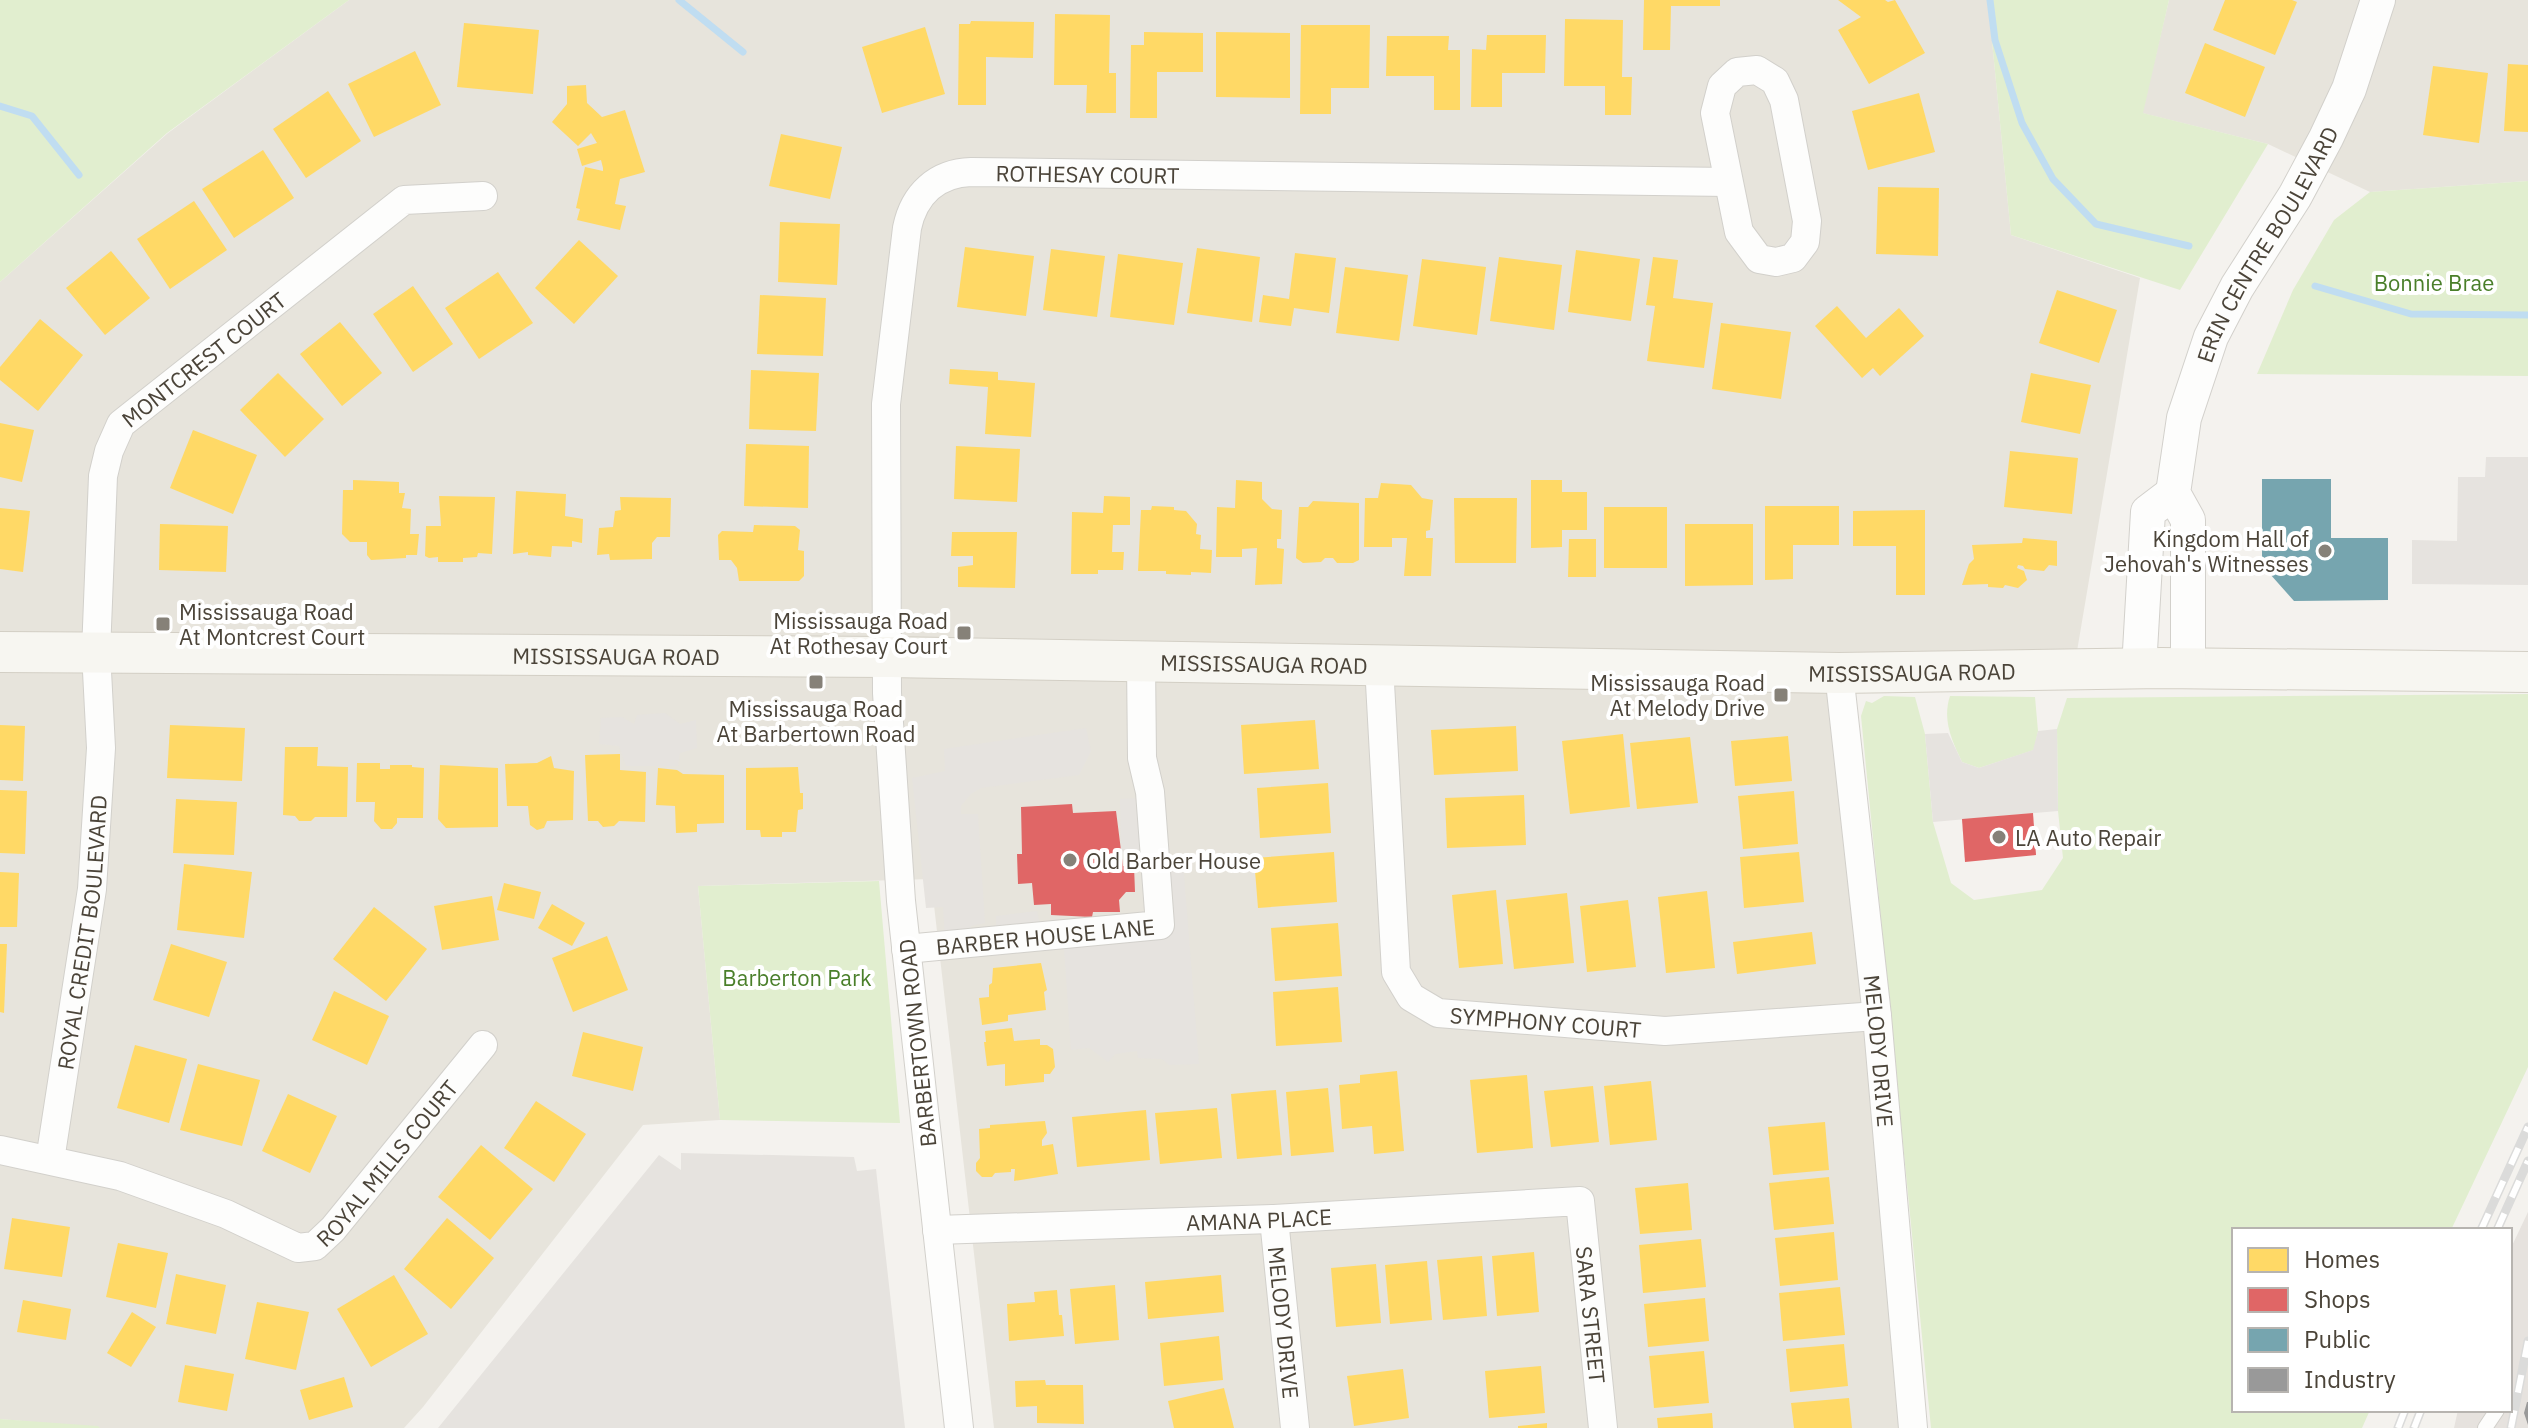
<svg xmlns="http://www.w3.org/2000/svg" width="2528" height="1428" font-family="'IBM Plex Sans',sans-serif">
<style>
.residential{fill:#e7e4dc}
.industrial{fill:#e6e2de}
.green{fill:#e1eecf}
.parking{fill:#e6e3df}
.homes{fill:#ffd966}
.shops{fill:#e06666}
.public{fill:#76a5af}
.industry{fill:#999}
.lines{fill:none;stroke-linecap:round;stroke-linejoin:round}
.stream{stroke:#c0ddf1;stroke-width:7}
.service-casing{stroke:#d2d0cb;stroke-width:16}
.minor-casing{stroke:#d2d0cb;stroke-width:30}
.tertiary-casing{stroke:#d2d0cb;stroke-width:36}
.secondary-casing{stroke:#d3cfc5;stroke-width:42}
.service{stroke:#fdfdfc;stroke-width:14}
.minor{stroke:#fdfdfc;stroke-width:28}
.tertiary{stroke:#fdfdfc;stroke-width:34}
.secondary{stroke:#f7f6f1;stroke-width:40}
.rail-casing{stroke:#dbdbda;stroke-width:9}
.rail{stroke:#fff;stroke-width:6;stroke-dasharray:18;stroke-linecap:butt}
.poi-dot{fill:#868178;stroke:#fff;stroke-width:3}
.labels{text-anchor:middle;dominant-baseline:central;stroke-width:8;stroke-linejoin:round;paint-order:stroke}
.street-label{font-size:22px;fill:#4b4439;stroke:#fff}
.park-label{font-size:22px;fill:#4a7f2a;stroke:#fff}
.poi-label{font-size:22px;fill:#4b4439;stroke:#fff;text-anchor:end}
</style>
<rect width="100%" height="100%" fill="#f4f2ee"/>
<g class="residential">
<path d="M349 0H1988L2011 235 2140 278 2074 669 1840 673 1913 1428H994L931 879 698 886 720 1120 643 1125 423 1407 404 1428H100L0 1419V282L168 133Z"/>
<path d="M2169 0H2528V181L2370 192 2268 144 2142 113Z"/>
</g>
<path class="industrial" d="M2528 1212V1428H2454L2458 1410H2510V1250Z"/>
<g class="green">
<path d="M0 0H349L167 133 0 282Z"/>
<path d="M1988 0H2169L2143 113 2268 144 2180 290 2011 235Z"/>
<path d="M2528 181V376L2257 374 2293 290 2334 220 2370 192Z"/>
<path d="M2528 694V1067L2451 1230H2234V1410H2370L2362 1428H1931L1861 716 1866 701 1872 703 1884 696 1915 697 1925 734 1933 822 1951 883 1974 900 2042 890 2063 858 2058 811 2057 729 2067 698Z"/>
<path d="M1950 696 2035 697 2038 731 2034 750 1979 768 1962 762C1952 741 1942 720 1950 696Z"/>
<path d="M879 881 900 1123 720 1120 698 886Z"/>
<path d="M0 1419 98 1426 100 1428H0Z"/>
</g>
<g class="parking">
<path d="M2486 457H2528V585L2412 584V540L2457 541 2458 477H2485Z"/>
<path d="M665 713 680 724 696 720 697 748 680 753 678 766H626L619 746 599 744 601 718 622 717 634 724 637 715Z"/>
<path d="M1086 728 1091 751 1079 775 981 788 971 794 961 806V814H978L985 923 971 926V931L996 929V916L1037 911 1040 924 1146 911 1142 854H1121L1120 799 1159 797 1167 863 1183 862 1199 1064 1169 1065 1162 1059 1138 1058 1137 1051 1115 1054 1108 1062 1089 1048 1071 1050 1064 949 946 955 943 907 926 908 912 778 945 771 944 749Z"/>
<path d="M2057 729 2058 811 1933 822 1925 734 1948 733 1962 762 1979 768 2033 750 2038 731Z"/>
<path d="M681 1153 854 1157 857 1171 876 1169 905 1428H438L659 1155 681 1170Z"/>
</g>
<g class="homes">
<path d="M1644 0H1720V6H1671L1670 50H1643Z"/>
<path d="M1838 0H1885L1888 2 1895 0 1925 53 1869 84 1838 30 1861 17Z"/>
<path d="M2225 0H2292L2297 2 2275 55 2213 30Z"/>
<path d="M1055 14 1110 15 1109 73H1116V113H1086L1087 85H1054Z"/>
<path d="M1565 19 1623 20 1622 77H1632L1631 115H1605V86H1564Z"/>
<path d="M971 21 1034 22 1033 58 986 57V105H958L959 24H970Z"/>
<path d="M464 23 539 30 533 94 457 87Z"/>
<path d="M1301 25H1370L1369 88H1331V114H1300Z"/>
<path d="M925 27 945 94 882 113 862 47Z"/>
<path d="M1144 32 1203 33V72H1157V118H1130L1131 45H1144Z"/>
<path d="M1216 32 1290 33V98L1216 97Z"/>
<path d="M1487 35H1546L1545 73H1502V107H1471L1472 49 1486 50Z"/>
<path d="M1387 36H1449L1448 50H1460V110H1434V76H1386Z"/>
<path d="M2205 43 2265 67 2245 117 2185 93Z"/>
<path d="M415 51 441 105 374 137 348 84Z"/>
<path d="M2508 64 2528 65V132L2504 131Z"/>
<path d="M2433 66 2488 73 2479 143 2423 135Z"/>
<path d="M586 85 587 103 602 117 625 110 645 172 620 179 615 204 626 206 620 230 577 220 580 209 576 208 585 167 603 171V168L601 160 582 166 577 149 597 143 591 133 578 146 552 122 567 104V86Z"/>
<path d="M328 91 361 141 306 178 273 129Z"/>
<path d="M1919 93 1935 152 1868 170 1852 111Z"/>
<path d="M781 134 842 147 830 199 769 186Z"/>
<path d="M263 150 294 198 234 238 202 189Z"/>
<path d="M1878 187 1939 188 1938 256 1876 254Z"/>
<path d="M194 201 227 250 170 289 137 239Z"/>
<path d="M780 222 840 224 837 285 778 282Z"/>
<path d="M579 240 618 276 574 324 535 288Z"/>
<path d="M965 247 1034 256 1026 316 957 307Z"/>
<path d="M1197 248 1260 257 1252 322 1187 313Z"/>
<path d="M1051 249 1105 256 1097 317 1043 310Z"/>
<path d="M1576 250 1640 259 1631 321 1568 312Z"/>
<path d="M111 251 150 298 105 335 66 288Z"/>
<path d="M1295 253 1336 258 1329 313 1294 308 1291 326 1259 322 1263 295 1289 299Z"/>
<path d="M1118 254 1183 263 1174 325 1110 317Z"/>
<path d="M1499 257 1562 265 1554 330 1490 321Z"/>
<path d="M1653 257 1678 260 1673 298 1713 303 1704 368 1647 361 1655 306 1646 305Z"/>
<path d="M1422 259 1486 267 1477 335 1413 326Z"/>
<path d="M1345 267 1408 275 1399 341 1336 333Z"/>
<path d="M498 272 533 323 479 359 445 308Z"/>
<path d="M413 286 453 344 413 372 373 314Z"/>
<path d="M2057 290 2117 310 2099 363 2039 343Z"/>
<path d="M760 295 826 298 823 356 757 354Z"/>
<path d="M1837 306 1866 338 1899 308 1924 336 1880 376 1873 368 1862 378 1815 326Z"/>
<path d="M40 319 83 355 38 411 0 380V367Z"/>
<path d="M340 322 382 373 342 406 300 354Z"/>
<path d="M1721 323 1791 332 1781 399 1712 389Z"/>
<path d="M950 369 998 372V380L1035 383 1031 437 985 434 988 387 949 384Z"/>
<path d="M751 370 819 373 816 431 749 429Z"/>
<path d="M278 373 324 419 285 457 240 410Z"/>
<path d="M2031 373 2091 385 2080 434 2021 422Z"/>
<path d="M0 423 34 430 22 482 0 477Z"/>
<path d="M193 430 257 455 233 514 170 488Z"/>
<path d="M746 444 809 446 808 508 744 506Z"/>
<path d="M956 446 1020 449 1017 502 954 499Z"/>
<path d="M2010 451 2078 458 2072 514 2004 507Z"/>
<path d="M353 480 399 482V493H405L402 508 411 509 410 534H419L417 555H406V558L371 560 367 555V542H350L342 534 343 490H353Z"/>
<path d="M1236 480 1262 482V499L1272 509 1282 510 1281 539H1277V548L1284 549 1282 584 1255 585 1257 548 1242 549V557H1216L1217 507 1235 508Z"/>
<path d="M1531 480H1562V492H1587V530H1562V547L1531 548Z"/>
<path d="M1381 483 1411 485 1422 498 1433 500 1430 530 1426 531V538H1433L1431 576H1404L1407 538H1392V547H1364L1365 498H1378Z"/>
<path d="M516 491 566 494 565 516 583 519 582 543 572 541V547L552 546 551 557 528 555V552L513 554Z"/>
<path d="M439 496 495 497 492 554 478 553 477 557 463 558V562H438V557L429 558 425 556 426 526H441Z"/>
<path d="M1104 496 1130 497V525H1113L1112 552H1124L1123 570H1098V574H1071L1072 512 1103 513Z"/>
<path d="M620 497 671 498 670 537H657L652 543V559L610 560 609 554 597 555 599 528 613 527 615 511 621 510Z"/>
<path d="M1454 498H1517L1516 563H1455Z"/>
<path d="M1313 501 1359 503V560L1353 563H1337L1333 558H1325L1321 562 1303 563 1296 558 1299 507H1308Z"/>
<path d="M1152 506 1174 507V510L1186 511 1197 524 1196 534 1201 535 1200 549 1212 550 1211 573 1191 572V575L1166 574V571H1138L1141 510H1151Z"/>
<path d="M1765 506H1839V545H1793V579L1765 580Z"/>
<rect x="1604" y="507" width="63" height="61"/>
<path d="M0 508 30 511 23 572 0 569Z"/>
<path d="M1925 510V595H1896V546H1853V511Z"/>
<path d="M160 524 228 526 226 572 159 570Z"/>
<path d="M1685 524H1753V585L1685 586Z"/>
<path d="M754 525 795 526 800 530 798 550 804 551V576L799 581H739L737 568 731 560H719L718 535 722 531 753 532Z"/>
<path d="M952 532H1017L1015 588 958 587V567L973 565V556H951Z"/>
<path d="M2023 538 2057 541V566L2049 565 2044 571 2025 569 2023 566 2018 565 2017 568 2024 571 2027 580 2018 588 2005 585 2003 588 1988 587V584L1962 585 1969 564 1974 559 1972 545 2022 543Z"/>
<path d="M1569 539H1596V577H1568Z"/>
<path d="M1315 720 1319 769 1244 774 1241 725Z"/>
<path d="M0 725 25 726 23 781 0 780Z"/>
<path d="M170 725 245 728 242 781 167 778Z"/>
<path d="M1516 726 1518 771 1434 775 1431 730Z"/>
<path d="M1623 734 1630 807 1570 814 1562 741Z"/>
<path d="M1788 736 1792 781 1735 786 1731 741Z"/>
<path d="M1690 737 1698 803 1637 809 1630 743Z"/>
<path d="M285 747H318L317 766 348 767 347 817H315L311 821H299L295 816 283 815Z"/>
<path d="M620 754V770L646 772 645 822 619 821 614 826 603 827 598 821H588L585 755Z"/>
<path d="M551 756 554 768 574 771 573 820 547 821 544 828 537 830 530 825 528 806H507L505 764 537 763Z"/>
<path d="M357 763H380V769H390V765H412V767L424 768 423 818H397V823L392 829H381L374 821 375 802H356Z"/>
<path d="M440 765 498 768V827L446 828 438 819Z"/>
<path d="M798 767 800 793H803V809L798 810 796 832H782V837H761L760 830H746V768Z"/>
<path d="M658 768 677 770 683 774 724 775V823L697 824V832L676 833 675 806 656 805Z"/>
<path d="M1328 783 1331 833 1260 838 1257 788Z"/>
<path d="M0 790 27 791 25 854 0 853Z"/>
<path d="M1794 791 1798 844 1743 849 1738 796Z"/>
<path d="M1524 795 1526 845 1447 848 1445 798Z"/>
<path d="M176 799 237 802 234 855 173 853Z"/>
<path d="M1334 852 1337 902 1258 908 1254 858Z"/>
<path d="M1799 852 1804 902 1744 908 1740 857Z"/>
<path d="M184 864 252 872 244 938 177 930Z"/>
<path d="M0 872 19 873 17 927H0Z"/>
<path d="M504 883 541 892 534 919 497 910Z"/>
<path d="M1496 890 1503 964 1459 968 1452 895Z"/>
<path d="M1707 891 1715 968 1666 973 1658 897Z"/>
<path d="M1567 893 1574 963 1514 969 1506 900Z"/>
<path d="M492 896 499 940 442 950 434 906Z"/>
<path d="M1628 900 1636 967 1587 972 1580 906Z"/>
<path d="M552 904 585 923 572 946 538 928Z"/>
<path d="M374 907 427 949 386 1001 333 959Z"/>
<path d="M1338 923 1342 976 1275 981 1271 928Z"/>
<path d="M1812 932 1816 964 1737 974 1733 942Z"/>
<path d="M607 936 628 990 573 1012 552 958Z"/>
<path d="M0 944H7L4 1013 0 1012Z"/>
<path d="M171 944 227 962 209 1017 153 1000Z"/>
<path d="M1041 963 1047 990 1044 992 1046 1010 1008 1015V1021L982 1025 979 998 989 997V985L992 983 993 968Z"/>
<path d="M1338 987 1342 1042 1276 1046 1273 992Z"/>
<path d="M334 991 389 1016 367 1065 312 1040Z"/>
<path d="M1012 1028 1014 1041 1040 1039V1045H1047L1053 1049 1055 1067 1050 1074H1044V1082L1005 1086V1064L987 1066 984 1042H986L985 1031Z"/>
<path d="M583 1032 643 1047 633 1091 572 1076Z"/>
<path d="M135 1045 187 1059 169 1123 117 1108Z"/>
<path d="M198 1064 260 1080 242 1146 180 1130Z"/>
<path d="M1397 1071 1404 1151 1374 1154 1372 1126 1342 1129 1339 1085 1360 1083V1075Z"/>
<path d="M1527 1075 1533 1148 1477 1153 1470 1080Z"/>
<path d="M1651 1081 1657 1140 1610 1145 1604 1086Z"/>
<path d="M1593 1086 1599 1142 1551 1147 1544 1091Z"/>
<path d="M1328 1088 1334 1152 1291 1156 1286 1092Z"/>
<path d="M1276 1090 1282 1155 1237 1159 1231 1094Z"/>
<path d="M288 1094 337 1116 310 1173 262 1151Z"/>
<path d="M536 1101 586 1134 554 1182 504 1148Z"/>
<path d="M1217 1108 1222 1158 1160 1164 1155 1113Z"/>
<path d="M1146 1110 1150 1160 1077 1167 1072 1117Z"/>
<path d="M1045 1121 1047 1133 1042 1140V1146L1053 1144 1058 1174 1014 1181 1015 1169H1011V1172L995 1173 992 1177H982L976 1171V1163L980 1158 979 1129 990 1128V1125Z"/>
<path d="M1825 1122 1829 1170 1773 1175 1768 1127Z"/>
<path d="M481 1145 533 1189 490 1240 438 1197Z"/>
<path d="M1829 1177 1834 1224 1774 1230 1769 1183Z"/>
<path d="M1688 1183 1692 1230 1640 1234 1635 1188Z"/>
<path d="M12 1218 70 1227 62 1277 4 1269Z"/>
<path d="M447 1218 494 1258 451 1309 404 1269Z"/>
<path d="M1834 1232 1838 1280 1780 1286 1775 1238Z"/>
<path d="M1701 1239 1706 1287 1643 1293 1639 1245Z"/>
<path d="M118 1243 168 1253 156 1308 106 1297Z"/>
<path d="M1534 1252 1539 1312 1497 1316 1492 1256Z"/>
<path d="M1482 1256 1487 1316 1443 1320 1437 1260Z"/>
<path d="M1427 1261 1432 1320 1390 1324 1385 1265Z"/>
<path d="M1376 1264 1381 1323 1336 1327 1331 1268Z"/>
<path d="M176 1274 226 1285 216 1334 166 1324Z"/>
<path d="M394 1275 428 1334 371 1367 337 1309Z"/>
<path d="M1221 1275 1224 1312 1148 1319 1145 1282Z"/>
<path d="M1115 1285 1119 1340 1075 1344 1070 1289Z"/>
<path d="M1840 1287 1845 1335 1783 1341 1779 1293Z"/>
<path d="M1057 1290 1059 1315H1062L1064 1336 1009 1341 1007 1304 1035 1302 1034 1292Z"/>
<path d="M1705 1298 1709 1341 1648 1347 1644 1304Z"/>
<path d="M23 1300 71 1309 66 1340 17 1332Z"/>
<path d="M257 1302 309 1312 296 1370 245 1359Z"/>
<path d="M132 1312 156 1327 131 1367 107 1353Z"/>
<path d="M1219 1336 1223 1380 1164 1386 1160 1343Z"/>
<path d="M1844 1344 1848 1386 1790 1392 1786 1349Z"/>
<path d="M1704 1351 1709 1403 1654 1408 1649 1356Z"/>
<path d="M185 1365 234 1374 227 1411 178 1402Z"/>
<path d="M1541 1366 1545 1413 1489 1418 1485 1371Z"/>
<path d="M1403 1369 1409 1418 1354 1426 1347 1376Z"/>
<path d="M344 1377 353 1407 309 1420 300 1390Z"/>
<path d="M1045 1380 1046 1385H1083L1084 1424 1037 1423V1406L1016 1407 1015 1381Z"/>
<path d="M1224 1388 1234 1428H1174L1168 1401Z"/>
<path d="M1849 1398 1852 1428H1794L1791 1403Z"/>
<path d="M1712 1413 1713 1428H1658L1657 1418Z"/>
<path d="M1547 1423V1428H1518V1426Z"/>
</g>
<g class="shops">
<path d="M1072 804 1073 813 1116 811 1123 866H1134L1135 892H1126L1119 900 1120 912H1093L1092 917 1051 915V904L1034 905 1032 883 1018 884 1017 854H1022L1021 807Z"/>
<path d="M2033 813 2036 855 1965 862 1962 819Z"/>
</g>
<path class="public" d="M2262 479H2331V538H2388V600L2294 601 2262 565Z"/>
<path class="industry" d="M2527 1402H2528V1425L2524 1413Z"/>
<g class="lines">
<g class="stream">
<path d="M679 0 743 52"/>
<path d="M1990 0 1995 40 2022 123 2053 179 2096 224 2189 246"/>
<path d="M0 106 32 116 79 175"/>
<path d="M2315 286 2411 314 2528 315"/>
</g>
<g class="service-casing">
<path id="service" d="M2485 1428 2497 1410"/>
</g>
<g class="minor-casing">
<g id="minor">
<path d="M1757 70 1775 81 1784 100 1807 221 1805 242 1793 258 1776 262 1759 259 1739 232 1715 113 1722 86 1737 72Z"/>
<path id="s1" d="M1379 665 1396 972 1411 997 1438 1013 1665 1031 1877 1016"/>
<path id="s2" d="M1839 673 1877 1016 1913 1428"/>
<path id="s3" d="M906 949 1160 925 1150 792 1142 758 1141 662"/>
<path id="s4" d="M0 1150 120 1176 226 1214 298 1248 315 1246 333 1229 483 1045"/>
<path id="s5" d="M50 1160 92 889 101 748 96 652 103 476 109 451 121 424 404 200 483 196"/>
<path id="s6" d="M1274 1219 1295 1428"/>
<path id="s7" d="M937 1230 1274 1219 1580 1201 1603 1428"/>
<path id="s8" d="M959 1428 901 901 887 693 886 404 907 228C914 194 937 173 971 172L1728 182"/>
</g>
</g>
<g class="tertiary-casing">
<g id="tertiary">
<path d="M2139 668 2148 512 2173 493"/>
<path id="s9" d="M2188 668V520L2173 493 2184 418 2211 337 2237 287 2295 196 2326 138 2349 89 2378 0"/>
</g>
</g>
<g class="secondary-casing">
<g id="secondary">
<path id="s10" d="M0 652 888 657 1839 673 2162 668 2528 672"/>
</g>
</g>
<use href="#service" class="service"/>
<use href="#minor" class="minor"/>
<use href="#tertiary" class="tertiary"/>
<use href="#secondary" class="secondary"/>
<g class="rail-casing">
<g id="rail">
<path d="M2481 1230 2528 1127"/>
<path d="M2497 1230 2528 1161"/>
<path d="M2398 1428 2405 1410"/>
<path d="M2414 1428 2421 1410"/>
<path d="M2511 1428 2528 1341"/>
</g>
</g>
<use href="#rail" class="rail"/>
</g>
<g class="poi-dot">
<circle cx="2325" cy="551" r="8"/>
<rect x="155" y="616" width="16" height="16" rx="4"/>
<rect x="956" y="625" width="16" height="16" rx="4"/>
<rect x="808" y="674" width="16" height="16" rx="4"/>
<rect x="1773" y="687" width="16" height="16" rx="4"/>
<circle cx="1999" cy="837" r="8"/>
<circle cx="1070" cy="860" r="8"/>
</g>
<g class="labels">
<g class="street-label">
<text stroke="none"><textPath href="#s8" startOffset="1414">ROTHESAY COURT</textPath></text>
<text stroke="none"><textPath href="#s9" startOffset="448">ERIN CENTRE BOULEVARD</textPath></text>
<text stroke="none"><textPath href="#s5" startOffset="848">MONTCREST COURT</textPath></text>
<text stroke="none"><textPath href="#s10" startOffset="616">MISSISSAUGA ROAD</textPath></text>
<text stroke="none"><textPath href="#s10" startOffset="1264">MISSISSAUGA ROAD</textPath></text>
<text stroke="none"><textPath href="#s10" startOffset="1912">MISSISSAUGA ROAD</textPath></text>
<text stroke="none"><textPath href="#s5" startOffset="230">ROYAL CREDIT BOULEVARD</textPath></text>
<text stroke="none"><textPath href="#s3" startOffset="140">BARBER HOUSE LANE</textPath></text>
<text stroke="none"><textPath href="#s1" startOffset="476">SYMPHONY COURT</textPath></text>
<text transform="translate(917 1043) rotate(-96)">BARBERTOWN ROAD</text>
<text stroke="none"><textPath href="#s2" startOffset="380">MELODY DRIVE</textPath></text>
<text stroke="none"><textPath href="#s4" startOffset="442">ROYAL MILLS COURT</textPath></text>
<text stroke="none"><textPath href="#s7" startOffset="322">AMANA PLACE</textPath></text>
<text stroke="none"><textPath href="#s7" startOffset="758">SARA STREET</textPath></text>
<text stroke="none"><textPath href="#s6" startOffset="104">MELODY DRIVE</textPath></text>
</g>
<g class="park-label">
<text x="2434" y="282">Bonnie Brae</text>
<text x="797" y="977">Barberton Park</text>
</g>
<g class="poi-label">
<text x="2309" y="538">Kingdom Hall of<tspan x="2309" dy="25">Jehovah's Witnesses</tspan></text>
<text x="179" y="611" text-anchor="start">Mississauga Road<tspan x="179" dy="25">At Montcrest Court</tspan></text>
<text x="948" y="620">Mississauga Road<tspan x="948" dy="25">At Rothesay Court</tspan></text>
<text x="1765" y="682">Mississauga Road<tspan x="1765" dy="25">At Melody Drive</tspan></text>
<text x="816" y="708" text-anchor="middle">Mississauga Road<tspan x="816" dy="25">At Barbertown Road</tspan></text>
<text x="2015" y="837" text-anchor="start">LA Auto Repair</text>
<text x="1086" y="860" text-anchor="start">Old Barber House</text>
</g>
</g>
<rect x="2232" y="1228" width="280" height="184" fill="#ffffff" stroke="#b7b4b0" stroke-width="2"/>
<rect x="2248" y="1248" width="40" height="24" fill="#ffd966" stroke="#b7b4b0" stroke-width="2"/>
<text x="2304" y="1268" font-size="24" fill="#4b4439">Homes</text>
<rect x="2248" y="1288" width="40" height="24" fill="#e06666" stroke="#b7b4b0" stroke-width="2"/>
<text x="2304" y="1308" font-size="24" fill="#4b4439">Shops</text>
<rect x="2248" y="1328" width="40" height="24" fill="#76a5af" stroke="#b7b4b0" stroke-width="2"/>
<text x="2304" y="1348" font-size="24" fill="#4b4439">Public</text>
<rect x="2248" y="1368" width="40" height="24" fill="#999999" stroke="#b7b4b0" stroke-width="2"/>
<text x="2304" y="1388" font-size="24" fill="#4b4439">Industry</text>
</svg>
